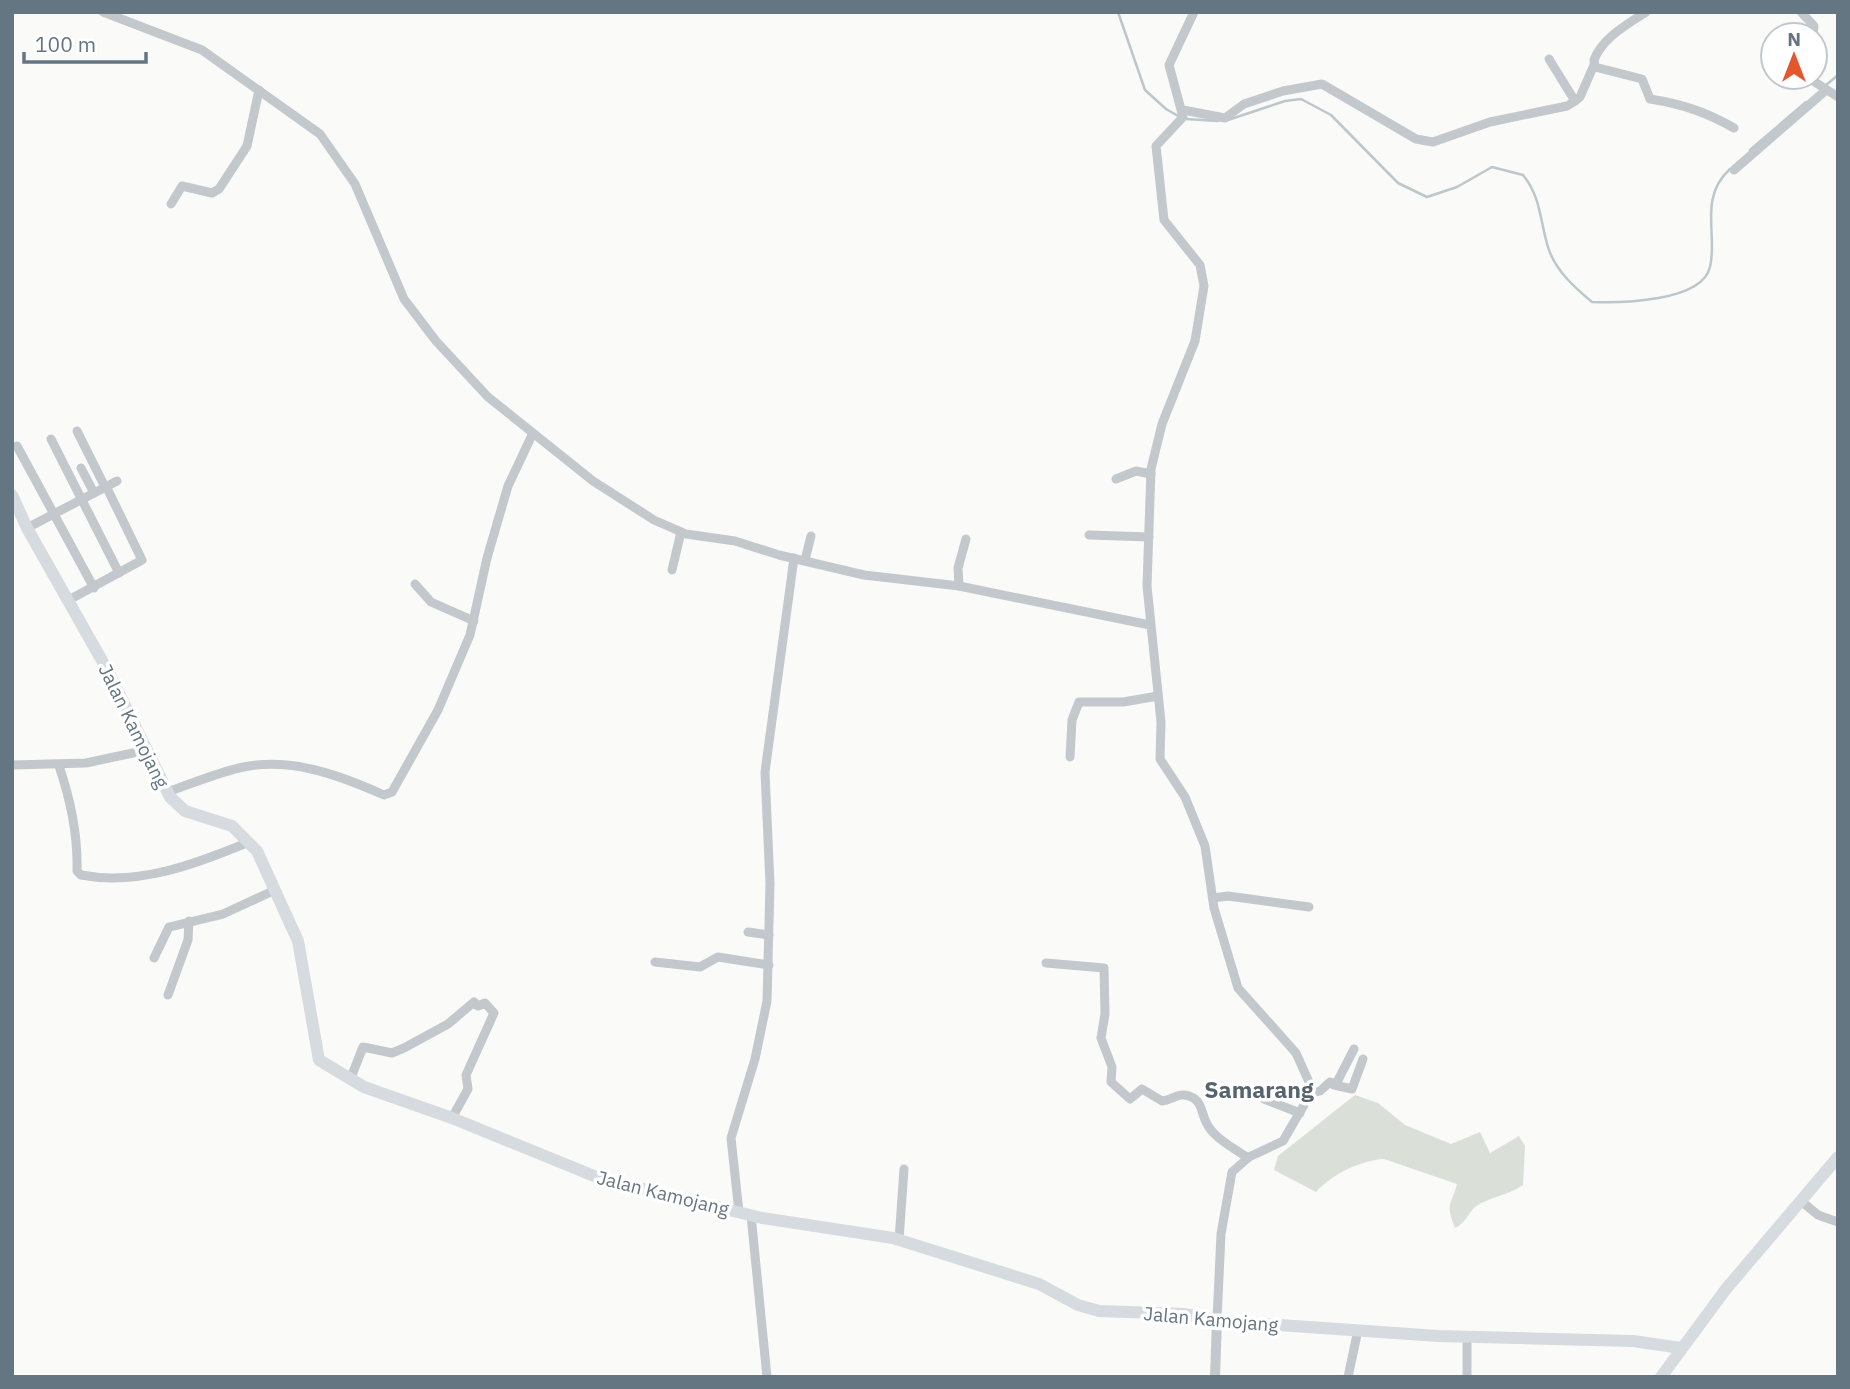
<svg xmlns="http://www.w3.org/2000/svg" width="1850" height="1389" font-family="'IBM Plex Sans',sans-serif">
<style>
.green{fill:#dadfd7}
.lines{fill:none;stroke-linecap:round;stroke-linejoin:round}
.stream{stroke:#bbc7cb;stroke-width:2.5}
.minor{stroke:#c3c8cc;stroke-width:9}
.tertiary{stroke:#c3c8cc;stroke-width:10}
.secondary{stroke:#d6dbdf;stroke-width:12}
.labels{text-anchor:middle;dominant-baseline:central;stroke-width:7;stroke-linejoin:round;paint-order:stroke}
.street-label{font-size:19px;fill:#657683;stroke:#fff}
.quarter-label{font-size:23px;font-weight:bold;fill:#57646e;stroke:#fff}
</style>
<rect width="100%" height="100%" fill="#fafaf8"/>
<path class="green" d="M1355 1095 1378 1103 1405 1125 1451 1144 1480 1132 1490 1153 1519 1136 1525 1146 1523 1185C1509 1195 1489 1197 1475 1207 1467 1214 1467 1222 1455 1228 1445 1201 1451 1207 1457 1184L1384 1159C1361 1160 1331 1175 1316 1192L1274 1170 1278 1156Z"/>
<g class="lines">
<g class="stream">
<path d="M1118 12 1145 90 1166 109 1180 117"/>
<path d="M1825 86 1838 75"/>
<path d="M1186 119 1218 121"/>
<path d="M1228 120 1285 101 1301 99 1331 115 1398 183 1427 197 1457 187 1492 167 1523 175C1541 197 1540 221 1548 247 1555 270 1574 287 1592 302 1620 303 1702 302 1710 267 1718 235 1698 198 1730 169"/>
<path d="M1750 150 1806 102"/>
</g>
<g class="minor">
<path d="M103 12 202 50 320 134 355 184 404 299 436 341 488 397 593 481 654 520 686 534 735 541 779 555 864 575 959 586 1150 625"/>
<path d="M1194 12 1169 65 1183 117 1156 146 1164 220 1200 265 1204 286 1195 341 1162 424 1151 469 1147 586 1161 722 1160 759 1185 797 1205 846 1214 908 1238 988 1296 1053 1309 1082 1304 1105 1283 1141 1249 1157 1232 1172 1221 1234 1217 1320"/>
<path d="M1646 12C1627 25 1603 37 1594 60L1595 67 1642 79 1650 99C1682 104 1706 112 1734 128"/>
<path d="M1801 12 1814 26 1813 35"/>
<path d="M1549 59 1575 101 1580 97 1594 65"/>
<path d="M1807 77 1838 97"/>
<path d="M1183 110 1225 118 1244 104 1283 91 1322 84 1416 139 1433 142 1490 122 1567 106 1575 101"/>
<path d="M1734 170 1825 91"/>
<path d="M171 204 182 186 212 193 219 189 247 146 259 90"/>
<path d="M77 431 105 487"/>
<path d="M51 439 119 573"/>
<path d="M17 446 94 588"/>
<path d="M81 468 94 493"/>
<path d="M1116 479 1136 471 1151 474"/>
<path d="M27 528 117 481"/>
<path d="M1089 535 1149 537"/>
<path d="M805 560 811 536"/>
<path d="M672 570 681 532"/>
<path d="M415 584 431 602 474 621"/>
<path d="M959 586 958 568 966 539"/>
<path d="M67 601 142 560 106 486"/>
<path d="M1070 757 1072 720 1079 702H1123L1158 696"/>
<path d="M12 765 86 763 147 750"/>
<path d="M59 766C71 801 78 834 77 871L81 875C139 886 196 864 249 842"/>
<path d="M167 792C191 784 214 774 239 768 289 756 339 775 384 795L392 792 438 710 470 635 487 558 508 486 533 433"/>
<path d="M1213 898 1228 896 1309 907"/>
<path d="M748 932 769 935"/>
<path d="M154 958 169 927 223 914 275 890"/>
<path d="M655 962 700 967 718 957 769 965"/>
<path d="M1046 963 1104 968 1105 1014 1101 1038 1112 1067 1111 1082 1130 1099 1142 1089 1162 1101C1172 1100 1179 1092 1189 1096 1202 1100 1201 1112 1206 1122 1213 1138 1234 1148 1248 1158"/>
<path d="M168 995 188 940 189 921"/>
<path d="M350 1080 363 1047 392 1053 404 1048 448 1024 474 1002 478 1006 485 1003 494 1013 466 1075 468 1089 452 1118"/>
<path d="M1334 1085 1352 1089 1363 1059"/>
<path d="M1308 1094 1320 1091 1330 1082 1336 1084 1354 1049"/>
<path d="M1264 1099 1300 1113"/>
<path d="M1801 1201 1818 1215 1838 1222"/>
<path d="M739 1212 731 1138 755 1059 767 1001 770 884 765 772 794 558"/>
<path d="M751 1215 767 1377"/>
<path d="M899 1240 904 1169"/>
<path d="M1467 1337V1377"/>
<path d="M1348 1377 1358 1330"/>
</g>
<path class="tertiary" d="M1215 1377 1217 1320"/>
<g class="secondary">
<path d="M12 495 27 528 109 673 170 797 185 811 232 826 257 851 298 941 319 1060 364 1087 452 1118 599 1178 762 1218 893 1238 1039 1284 1078 1305 1099 1311 1184 1314 1221 1321 1438 1336 1633 1341 1681 1348"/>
<path d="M1661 1377 1726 1289 1838 1157"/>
</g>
</g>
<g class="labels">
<g class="street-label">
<text transform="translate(134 726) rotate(64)">Jalan Kamojang</text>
<text transform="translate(663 1193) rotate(14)">Jalan Kamojang</text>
<text transform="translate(1211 1319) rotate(5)">Jalan Kamojang</text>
</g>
<g class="quarter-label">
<text x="1259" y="1089">Samarang</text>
</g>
</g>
<rect width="1850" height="1389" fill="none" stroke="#657683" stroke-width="28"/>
<g transform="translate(1794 56)"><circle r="33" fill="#ffffff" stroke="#c1c8cd" stroke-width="2"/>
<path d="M0-5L12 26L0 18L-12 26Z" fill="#e4572e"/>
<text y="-10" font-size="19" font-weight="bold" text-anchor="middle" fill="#657683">N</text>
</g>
<path d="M24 52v10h122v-10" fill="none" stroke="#657683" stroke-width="3.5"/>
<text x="35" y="52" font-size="21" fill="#657683" stroke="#ffffff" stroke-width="5" paint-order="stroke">100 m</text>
</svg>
